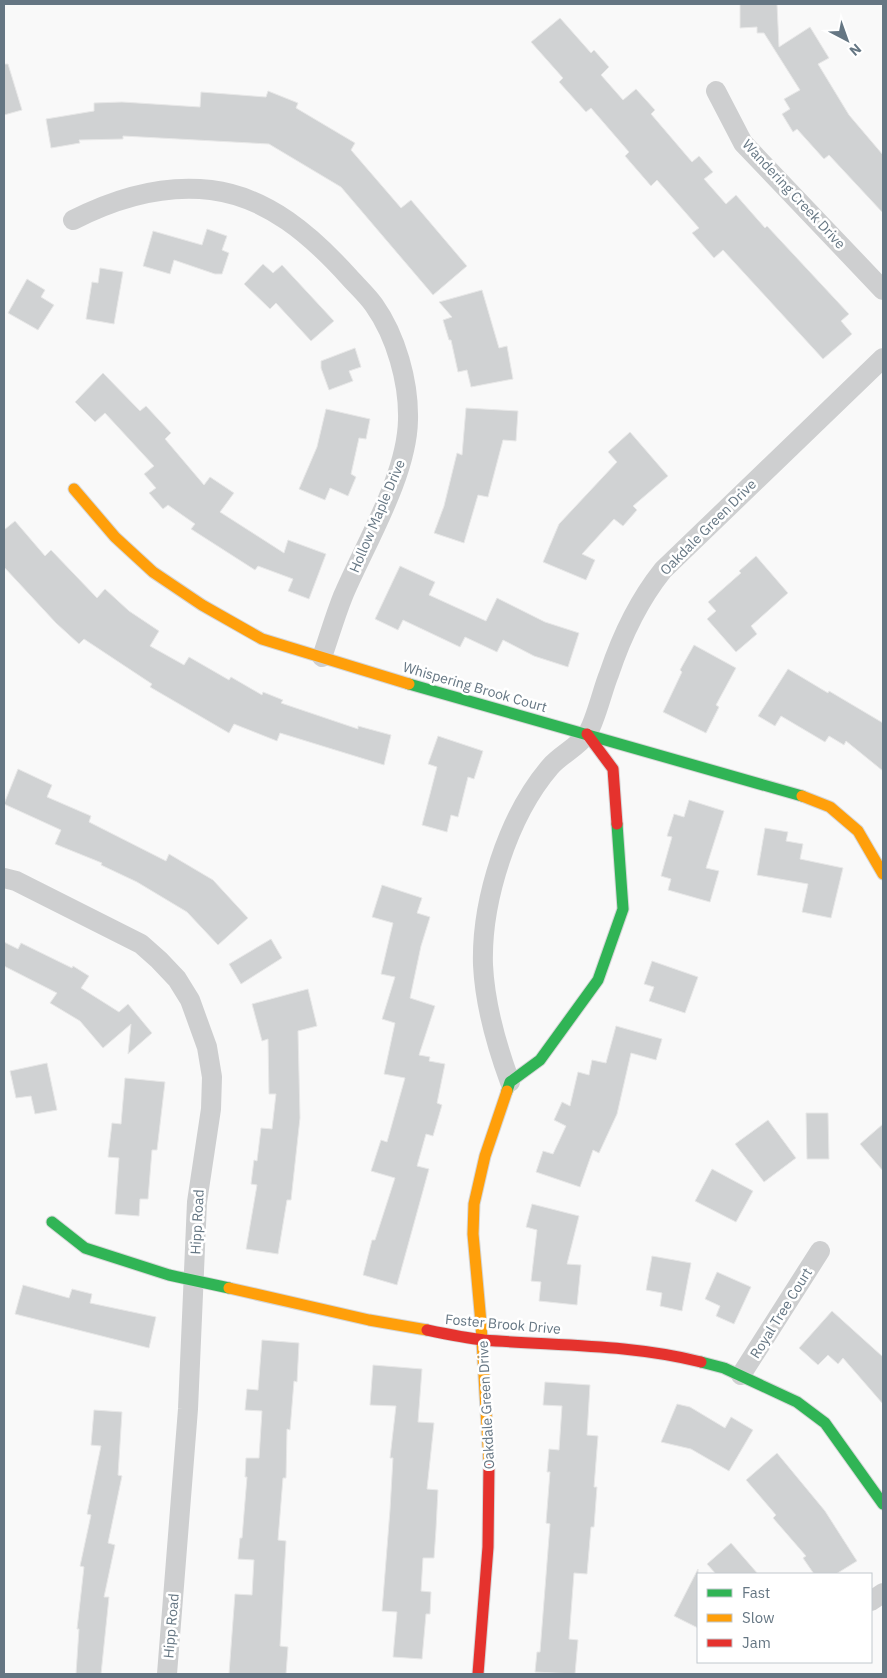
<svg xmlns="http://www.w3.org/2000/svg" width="887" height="1678" font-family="'IBM Plex Sans',sans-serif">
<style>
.building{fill:#d0d2d3;stroke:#e8e8e8}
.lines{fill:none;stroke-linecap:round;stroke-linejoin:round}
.fast-casing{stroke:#d5d6d7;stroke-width:13}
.slow-casing{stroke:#d5d6d7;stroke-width:13}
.jam-casing{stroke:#d5d6d7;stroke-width:13}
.street{stroke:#cecfd0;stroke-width:20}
.fast{stroke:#30b455;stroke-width:11}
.slow{stroke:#ff9f0a;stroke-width:11}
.jam{stroke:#e5322d;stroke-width:11}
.labels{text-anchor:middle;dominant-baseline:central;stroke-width:5;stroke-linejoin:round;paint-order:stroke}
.street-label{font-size:14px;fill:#657683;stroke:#fff}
</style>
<rect width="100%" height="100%" fill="#f9f9f9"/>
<g class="building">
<path d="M740 4H777L779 47 810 27 829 58 818 64 849 115 883 155V213L829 155 824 159 797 129 793 132 782 114 790 109 784 99 800 90 764 33H757V27L740 28Z"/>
<path d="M560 18 591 53 594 50 609 67 601 75 623 100 636 89 655 110 651 114 692 162 699 156 713 172 704 179 726 204 736 195 765 228 767 226 849 314 841 321 852 334 823 359 723 250 714 258 692 233 699 228 657 180 651 186 625 156 629 152 591 108 586 112 559 82 563 78 531 42Z"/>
<path d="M4 64H8L22 110 4 115Z"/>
<path d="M268 91 298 103 296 108 355 143 351 150 401 208 411 200 467 266 433 295 341 187 269 144 123 136V139L79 140 80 143 51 148 46 119 94 111V103L122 102 200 107 201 92 266 97Z"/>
<path d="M207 229 227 236 222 250 229 253 222 274H215L174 260 170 274 143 266 153 231 202 245Z"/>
<path d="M263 264 273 273 282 265 334 321 311 341 276 303 270 309 244 284Z"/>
<path d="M100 268 123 272 114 324 86 319 92 282 98 283Z"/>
<path d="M27 279 45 290 41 297 54 305 38 330 8 313Z"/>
<path d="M482 290 499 348 507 346 513 379 471 387 467 370 458 372 451 340H449L443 320 452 317 439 302Z"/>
<path d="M355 348 361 367 349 371 353 381 329 390 321 368V361Z"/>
<path d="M103 373 140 411 146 406 171 433 165 439 204 485 210 477 234 493 220 512 284 553 288 540 326 554 309 599 288 591 293 579 258 566 255 570 191 529 195 524 168 505 163 509 149 493 156 488 144 474 154 466 105 413 95 422 75 402Z"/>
<path d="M466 408 518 411 516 441 503 440 488 497 478 495 464 543 434 533 444 506 457 453 462 455Z"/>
<path d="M326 409 370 419 366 439 359 438 351 474 356 477 348 496 330 488 325 500 299 489 317 447Z"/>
<path d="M630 432 668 476 633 506 637 510 623 526 614 519 582 554 595 560 586 580 543 562 559 524 617 462 608 452Z"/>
<path d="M15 521 45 556 51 550 97 598 105 589 129 611 159 631 150 646 184 665 189 657 229 680 231 677 262 695 263 692 283 700 281 703 358 729V726L391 735 384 765 280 733 277 741 234 724 229 733 150 687 152 684 84 639 79 644 56 623 4 567V530Z"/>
<path d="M756 556 788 593 751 626 757 634 736 652 707 619 716 611 708 602 741 573 739 571Z"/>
<path d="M400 566 435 582 429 595 486 621 497 598 545 622 579 633 568 667 534 656 503 640 497 652 465 637 460 647 403 620 398 630 375 619Z"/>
<path d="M694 645 736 668 716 705 719 707 706 733 663 712 682 672 680 670Z"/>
<path d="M788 669 828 693 829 691 883 723V771L846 741 844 745 829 736 825 742 781 716 775 726 758 716Z"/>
<path d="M438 736 483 751 474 779 468 777 458 817 451 815 447 832 422 825 437 767 428 764Z"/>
<path d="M18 769 52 785 47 797 91 816 89 822 166 861 169 854 213 880 248 918 218 945 187 912 137 882 101 865 102 863 55 844 61 830 4 804Z"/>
<path d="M689 800 724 811 706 868 719 871 710 902 668 890 671 879 661 876 672 837 667 836 674 814 684 817Z"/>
<path d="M765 828 788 832 786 841 803 844 800 859 843 868 831 918 802 912 808 884 757 875Z"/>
<path d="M382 885 422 898 417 913 430 917 421 946 410 998 435 1006 419 1055 430 1057 429 1061 445 1064 437 1103 442 1105 433 1136 426 1134 417 1166 429 1169 397 1285 363 1275 372 1240H375L395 1178 371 1171 381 1140 387 1142 405 1078 384 1074 395 1023 382 1019 395 977 381 974 393 923 372 917Z"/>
<path d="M271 939 282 958 241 984 229 964Z"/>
<path d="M4 942 18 949 21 943 72 968 73 966 89 976 81 988 119 1012 128 1004 152 1033 128 1054 131 1024 103 1048 80 1021 50 1003 57 993 4 966Z"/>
<path d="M652 961 698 977 685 1013 649 1001 654 987 644 984Z"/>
<path d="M308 989 317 1026 298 1031 300 1118 291 1200H287L278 1254 246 1249 257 1185 251 1184 254 1160 257 1161 261 1128 272 1129 276 1094H269L268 1039 262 1041 252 1004Z"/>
<path d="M616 1026 662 1039 656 1060 631 1053 617 1114 599 1153 593 1150 580 1187 536 1172 543 1151 553 1154 566 1126 554 1120 562 1102 570 1106 578 1072 589 1075 592 1060 606 1063Z"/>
<path d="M47 1063 57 1110 35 1114 31 1096 16 1098 10 1071Z"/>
<path d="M125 1078 165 1082 157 1150H152L148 1199H140L139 1216 115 1214 119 1158 108 1157 112 1123 121 1124Z"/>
<path d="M806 1113H828L829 1159H807Z"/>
<path d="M768 1120 796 1158 764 1182 735 1144Z"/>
<path d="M883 1124V1171L860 1144Z"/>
<path d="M712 1169 753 1191 736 1222 695 1201Z"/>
<path d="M532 1204 579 1216 567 1264 581 1265 577 1305 539 1301 541 1282 531 1281 537 1230 526 1227Z"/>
<path d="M652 1256 691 1263 682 1311 660 1306 662 1293 646 1290Z"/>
<path d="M717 1272 751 1287 734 1324 716 1316 720 1306 705 1299Z"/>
<path d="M23 1285 69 1298 72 1289 92 1294 90 1303 156 1317 149 1348 15 1314Z"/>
<path d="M832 1311 883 1357V1404L843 1358 838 1364 828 1355 818 1365 799 1348Z"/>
<path d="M262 1340 299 1343 297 1382 294 1381 290 1430 287 1429 286 1478H283L278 1540 286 1541 280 1646 288 1647 286 1674H229L235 1594 252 1595 254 1560 238 1559 240 1538H242L247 1477H245L246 1458H259L262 1411 245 1410 247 1389 258 1390Z"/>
<path d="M373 1365 422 1369 418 1422 434 1423 427 1489 438 1490 436 1529 434 1558H423L421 1591 431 1592 430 1614H426L422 1659 393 1657 397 1612 382 1611 390 1510 393 1458H390L396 1406 370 1405Z"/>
<path d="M545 1382 590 1385 587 1435 598 1436 594 1487H597L594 1527H591L587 1574 574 1573 569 1639 578 1640 575 1674 535 1672 537 1652H540L550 1524 546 1523 550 1472H547L549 1449 559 1450 562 1406 543 1405Z"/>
<path d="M677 1404 690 1407 725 1428 731 1417 753 1430 729 1471 691 1449 661 1442Z"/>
<path d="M94 1410 122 1412 118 1475 122 1476 108 1543 115 1545 104 1597H109L101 1674H76L79 1629H77L84 1567 80 1566 91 1515 87 1514 101 1446 91 1445Z"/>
<path d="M777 1453 825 1511 857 1561 836 1574H814L803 1558 806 1556 773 1518 776 1515 746 1480Z"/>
<path d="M731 1543 758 1574H716L707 1564Z"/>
<path d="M698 1569V1628L674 1616Z"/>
</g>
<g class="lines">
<g class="fast-casing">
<g id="fast">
<path d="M409 684 802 796"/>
<path d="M507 1091 510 1082 540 1060 598 980 623 909 617 824"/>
<path d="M52 1222 85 1248 169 1275 229 1288"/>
<path d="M701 1362 724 1368 797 1402 825 1423 883 1504"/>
</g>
</g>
<g class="slow-casing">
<g id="slow">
<path d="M74 489 115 537 153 572 202 605 262 639 409 684"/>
<path d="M802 796 830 807 858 831 883 874"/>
<path d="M229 1288 369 1320 427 1330"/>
<path d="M489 1463 481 1323 473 1234 474 1204 485 1156 507 1091"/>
</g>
</g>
<g class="jam-casing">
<g id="jam">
<path d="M587 734 613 769 617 824"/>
<path d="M427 1330C446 1334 465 1338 484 1340 557 1346 629 1344 701 1362"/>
<path d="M478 1674 488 1547 489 1463"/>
</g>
</g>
<g class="street">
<path d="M716 91 743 143 883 290"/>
<path d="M73 220C116 198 162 184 211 190 268 197 312 236 349 277 357 286 367 295 374 305 396 336 409 382 408 420 407 476 365 544 343 596 335 616 329 637 322 657"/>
<path d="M4 878 16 881 141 944 159 960 177 979 190 1000 207 1047 212 1077 211 1109 197 1202 188 1409 167 1674"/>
<path d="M510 1082C496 1044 485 1006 483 965 481 901 508 816 550 767 560 755 578 747 587 734 595 723 603 688 609 674 621 638 639 600 663 570L883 358"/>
<path d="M741 1375 820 1251"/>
<path d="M871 1601 883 1593"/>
</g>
<use href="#fast" class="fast"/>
<use href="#slow" class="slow"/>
<use href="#jam" class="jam"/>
</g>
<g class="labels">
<g class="street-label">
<text transform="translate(794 194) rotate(47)">Wandering Creek Drive</text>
<text transform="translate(377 516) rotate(-67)">Hollow Maple Drive</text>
<text transform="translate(708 527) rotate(-45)">Oakdale Green Drive</text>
<text transform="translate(475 687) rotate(16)">Whispering Brook Court</text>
<text transform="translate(197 1222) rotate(-87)">Hipp Road</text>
<text transform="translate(781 1313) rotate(-58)">Royal Tree Court</text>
<text transform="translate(503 1324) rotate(5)">Foster Brook Drive</text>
<text transform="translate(486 1405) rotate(-93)">Oakdale Green Drive</text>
<text transform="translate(171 1626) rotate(-85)">Hipp Road</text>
</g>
</g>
<rect width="887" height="1678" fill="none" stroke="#657683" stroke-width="10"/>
<rect x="697" y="1573" width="175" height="90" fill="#ffffff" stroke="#c1c8cd"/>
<rect x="707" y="1589" width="25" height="8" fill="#30b455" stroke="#c1c8cd"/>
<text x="742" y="1598" font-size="15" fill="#657683">Fast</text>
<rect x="707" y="1614" width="25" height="8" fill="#ff9f0a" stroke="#c1c8cd"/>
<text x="742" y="1623" font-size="15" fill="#657683">Slow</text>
<rect x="707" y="1639" width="25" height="8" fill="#e5322d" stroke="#c1c8cd"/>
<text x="742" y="1648" font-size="15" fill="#657683">Jam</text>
<g transform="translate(847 40) rotate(139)" stroke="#ffffff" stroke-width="4" paint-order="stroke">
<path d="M0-4L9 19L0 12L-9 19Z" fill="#657683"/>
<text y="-8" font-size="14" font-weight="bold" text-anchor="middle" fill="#657683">N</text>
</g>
</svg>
